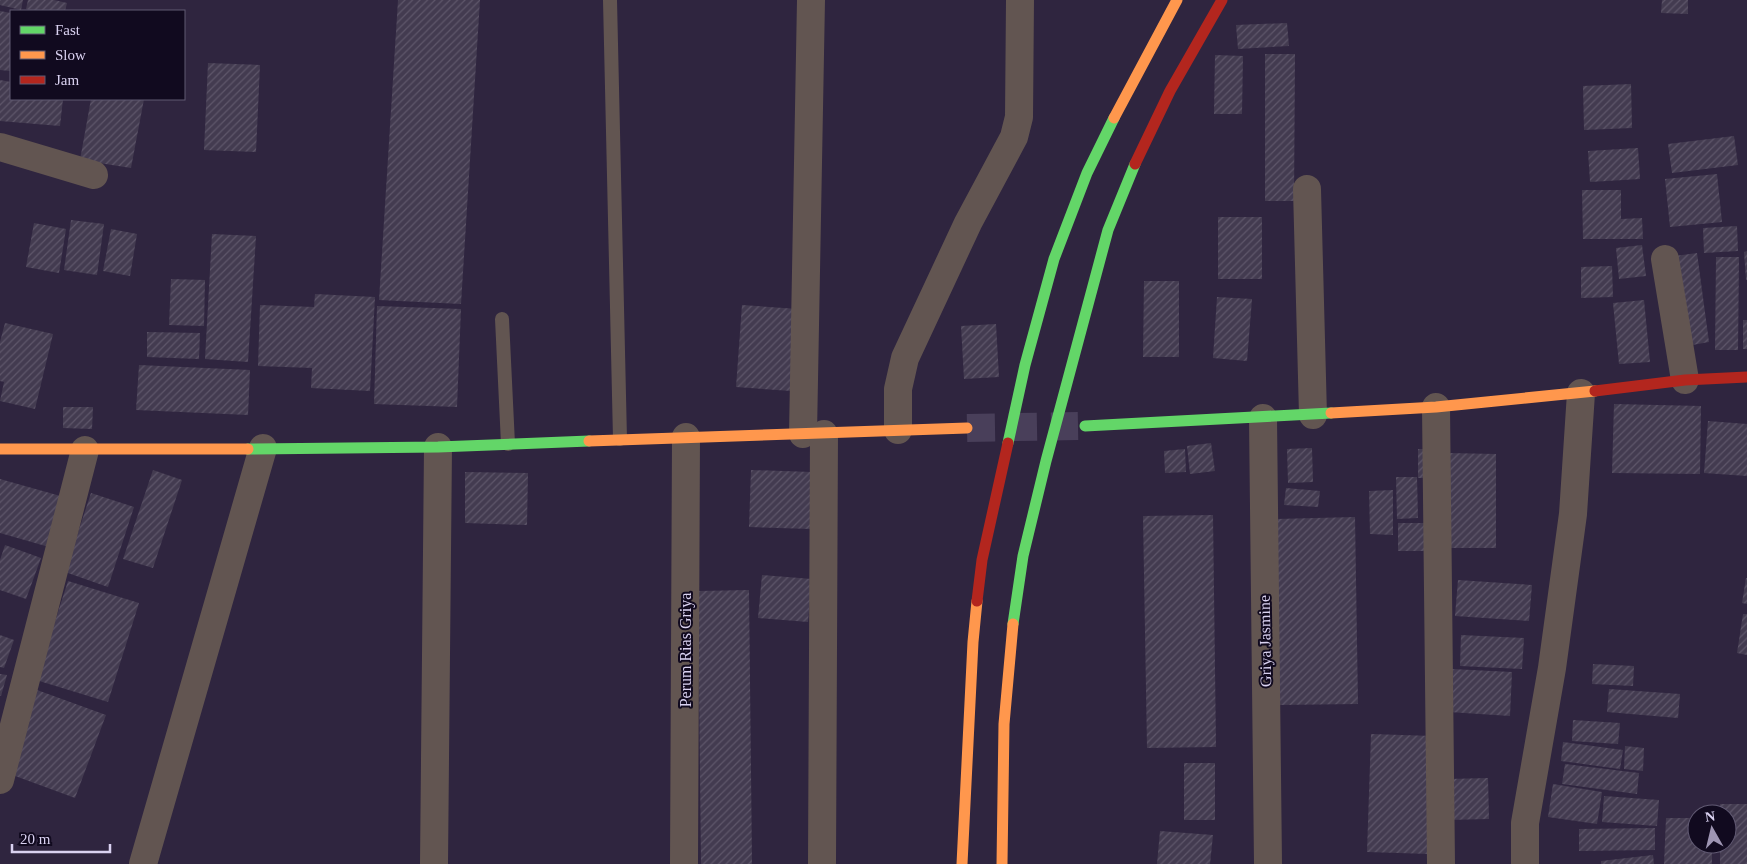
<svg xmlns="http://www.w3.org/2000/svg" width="1747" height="864" font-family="Georgia,serif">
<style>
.building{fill:url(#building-hatch)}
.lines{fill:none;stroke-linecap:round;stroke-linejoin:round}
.secondary-tunnel{stroke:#493f5a;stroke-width:28;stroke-dasharray:28 14;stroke-linecap:butt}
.lane{stroke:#625551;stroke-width:14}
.street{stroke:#625551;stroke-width:28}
.fast{stroke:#63d668;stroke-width:11}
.slow{stroke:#ff974d;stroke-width:11}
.jam{stroke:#b3261e;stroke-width:11}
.labels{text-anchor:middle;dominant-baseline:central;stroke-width:4;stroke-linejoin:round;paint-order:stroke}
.street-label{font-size:16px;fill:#dad2f1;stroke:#110a1f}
</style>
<defs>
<pattern id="building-hatch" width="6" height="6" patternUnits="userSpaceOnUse" patternTransform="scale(1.25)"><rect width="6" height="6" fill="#433b50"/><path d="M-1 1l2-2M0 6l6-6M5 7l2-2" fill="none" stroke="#5e566a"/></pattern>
</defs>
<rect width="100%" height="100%" fill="#2f253f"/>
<g class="building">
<path d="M0 0H23L21 10 0 5Z"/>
<path d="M28 0H54L67 3 65 11H34L26 9Z"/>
<path d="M398 0H480L461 304 379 300Z"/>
<path d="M1662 0H1688V14L1661 13Z"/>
<path d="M0 11 11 13 10 71 0 70Z"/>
<path d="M1287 23 1289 46 1238 49 1236 25Z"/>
<path d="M1265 54H1295L1294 201H1265Z"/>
<path d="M1215 55 1243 56 1242 114H1214Z"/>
<path d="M208 63 260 65 256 152 204 150Z"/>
<path d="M0 80 11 82V99H63L60 126 0 121Z"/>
<path d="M1631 84 1632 128 1584 130 1583 86Z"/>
<path d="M91 99H144L131 168 80 160Z"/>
<path d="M1734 136 1738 165 1672 173 1668 144Z"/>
<path d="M1638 148 1640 179 1590 182 1588 151Z"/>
<path d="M1717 174 1722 222 1670 227 1665 179Z"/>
<path d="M1582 190H1621V219L1642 218 1643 239H1583Z"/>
<rect x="1218" y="217" width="44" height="62"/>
<path d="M71 220 104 224 97 275 64 270Z"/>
<path d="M34 223 66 229 59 273 26 267Z"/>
<path d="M1737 226 1738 251 1704 253 1703 228Z"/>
<path d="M111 229 137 234 130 276 103 271Z"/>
<path d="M212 234 256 236 248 362 205 359Z"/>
<path d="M1642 245 1646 276 1619 279 1616 248Z"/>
<path d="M1747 251V280H1746L1744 252Z"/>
<path d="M1697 253 1709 342 1687 346 1675 256Z"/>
<path d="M1716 257H1739L1738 350H1715Z"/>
<path d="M1612 266 1613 297 1581 298V267Z"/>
<path d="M171 279 205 280 204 326 169 325Z"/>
<path d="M1144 281H1179V357H1143Z"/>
<path d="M315 294 375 297 370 391 311 388 312 368 258 366 260 305 314 307Z"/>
<path d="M1217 297 1252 299 1247 361 1213 358Z"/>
<path d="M1644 300 1650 362 1619 364 1613 303Z"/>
<path d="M742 305 798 309 791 391 736 387Z"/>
<path d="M377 306 461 309 457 407 374 404Z"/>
<rect x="1743" y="320" width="4" height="29"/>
<path d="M5 323 53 334 35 409 0 401 4 382 0 381V342Z"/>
<path d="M996 324 999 377 964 379 961 326Z"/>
<path d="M147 332 200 333 199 359 147 357Z"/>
<path d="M139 365 250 370 248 415 136 410Z"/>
<path d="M1614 404 1701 406 1700 474 1612 473Z"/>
<path d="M63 407H93L92 429 63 428Z"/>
<path d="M1708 421 1747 424V476L1704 473Z"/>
<path d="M1211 443 1215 471 1190 474 1187 446Z"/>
<path d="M1312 448 1313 482 1288 483 1287 449Z"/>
<path d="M1185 449 1186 472 1165 473 1164 451Z"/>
<rect x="1418" y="449" width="16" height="29"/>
<path d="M1448 453 1496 454V548H1447Z"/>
<path d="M153 470 182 480 153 568 123 559Z"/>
<path d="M751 470 812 472 811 529 749 527Z"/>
<path d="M465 472 528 473 527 525 465 523Z"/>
<path d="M1396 477H1417L1418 518 1397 519Z"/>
<path d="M0 479 64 497 49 547 0 533Z"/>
<path d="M1286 488 1320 491 1318 507 1284 505Z"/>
<path d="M1393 490V535L1370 534 1369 491Z"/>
<path d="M91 493 134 507 108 587 65 572Z"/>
<path d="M1213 515 1216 747 1147 748 1143 516Z"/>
<path d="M1355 517 1358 704 1279 705 1276 519Z"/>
<path d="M1398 523H1431L1432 551H1398Z"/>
<path d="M5 545 41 558 26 599 0 590V560Z"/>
<path d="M762 575 812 579 808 622 758 618Z"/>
<path d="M1746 578H1747V604L1742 603Z"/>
<path d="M1458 580 1532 585 1529 621 1455 616Z"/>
<path d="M68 581 139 603 108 702 36 680Z"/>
<path d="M749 590 752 864H701L698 591Z"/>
<path d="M1743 614H1747V655L1737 653Z"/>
<path d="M0 635 14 640 4 668 0 667Z"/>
<path d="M1461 635 1524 638 1522 669 1460 666Z"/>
<path d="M1593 664 1634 666 1633 686 1592 684Z"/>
<path d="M1452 669 1512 672 1510 716 1449 712Z"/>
<path d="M0 674 7 675 1 696H0Z"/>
<path d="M1609 689 1680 694 1678 718 1607 712Z"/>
<path d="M37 690 106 715 75 798 7 773Z"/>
<path d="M1573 720 1620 723 1618 744 1572 741Z"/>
<path d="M1371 734 1433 736 1429 854 1367 852Z"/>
<path d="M1563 742 1623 750 1620 769 1561 761Z"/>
<path d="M1625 746 1644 748 1643 771 1624 769Z"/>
<rect x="1184" y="763" width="31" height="57"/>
<path d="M1565 764 1639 773 1637 794 1562 784Z"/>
<path d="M1488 778 1489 819 1449 820 1448 779Z"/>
<path d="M1553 784 1602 792 1597 824 1548 817Z"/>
<path d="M1604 796 1659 800 1657 826 1602 822Z"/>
<path d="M1720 804H1747V864H1720V844H1727V814H1720Z"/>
<path d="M1666 818H1697V844H1712V864H1664Z"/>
<path d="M1655 828V850L1579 851V829Z"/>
<path d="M1160 831 1213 835 1210 864H1157Z"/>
<path d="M1653 855 1654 864H1601V861Z"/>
</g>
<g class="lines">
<path class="secondary-tunnel" d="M967 428 1078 426"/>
<g class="lane">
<path d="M610 0 620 439"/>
<path d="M502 319 508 444"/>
</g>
<g class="street">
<path d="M0 147 94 175"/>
<path d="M1307 189 1313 415"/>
<path d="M1665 259 1685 380"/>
<path d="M1436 407 1441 864"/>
<path d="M1263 418 1268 864"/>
<path d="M898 430V389L905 358 968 223 1014 137 1019 117 1020 0"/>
<path d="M803 434 811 0"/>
<path d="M0 780 85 450"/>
<path d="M143 864 263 448"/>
<path d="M434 864 438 447"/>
<path d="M684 864 686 437"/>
<path d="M822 864 824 434"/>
<path d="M1525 864V823L1552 668 1573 514 1581 393"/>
</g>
<g class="fast">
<path d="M1085 426 1331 413"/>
<path d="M1008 443 1025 365 1054 259 1087 173 1114 118"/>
<path d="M248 449 438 447 589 441"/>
<path d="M1013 624 1023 556 1046 461 1108 230 1135 164"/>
</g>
<g class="slow">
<path d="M1114 118 1177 0"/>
<path d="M1331 413 1436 407 1595 391"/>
<path d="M589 441 967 428"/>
<path d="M0 449H248"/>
<path d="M962 864 973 642 977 601"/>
<path d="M1002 864 1004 724 1013 624"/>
</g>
<g class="jam">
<path d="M1135 164 1170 91 1222 0"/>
<path d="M1595 391 1685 380 1747 377"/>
<path d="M977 601 982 560 1008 443"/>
</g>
</g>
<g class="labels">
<g class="street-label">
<text transform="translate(1265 641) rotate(-91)">Griya Jasmine</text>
<text transform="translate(685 650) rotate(-90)">Perum Rias Griya</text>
</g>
</g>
<rect x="10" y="10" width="175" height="90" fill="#110a1f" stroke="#615a73"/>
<rect x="20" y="26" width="25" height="8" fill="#63d668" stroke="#615a73"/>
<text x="55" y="35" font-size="15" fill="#dad2f1">Fast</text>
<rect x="20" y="51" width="25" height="8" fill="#ff974d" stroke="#615a73"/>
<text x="55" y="60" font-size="15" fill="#dad2f1">Slow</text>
<rect x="20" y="76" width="25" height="8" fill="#b3261e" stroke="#615a73"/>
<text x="55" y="85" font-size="15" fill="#dad2f1">Jam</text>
<g transform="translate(1712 829) rotate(352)"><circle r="24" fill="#110a1f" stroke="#615a73"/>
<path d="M0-4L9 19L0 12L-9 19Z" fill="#9e95b3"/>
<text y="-8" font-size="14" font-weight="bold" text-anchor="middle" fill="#dad2f1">N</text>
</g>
<path d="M12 844v8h98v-8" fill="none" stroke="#dad2f1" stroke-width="2.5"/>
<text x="20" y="844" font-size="15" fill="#dad2f1" stroke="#110a1f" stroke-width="4" paint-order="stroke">20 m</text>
</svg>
